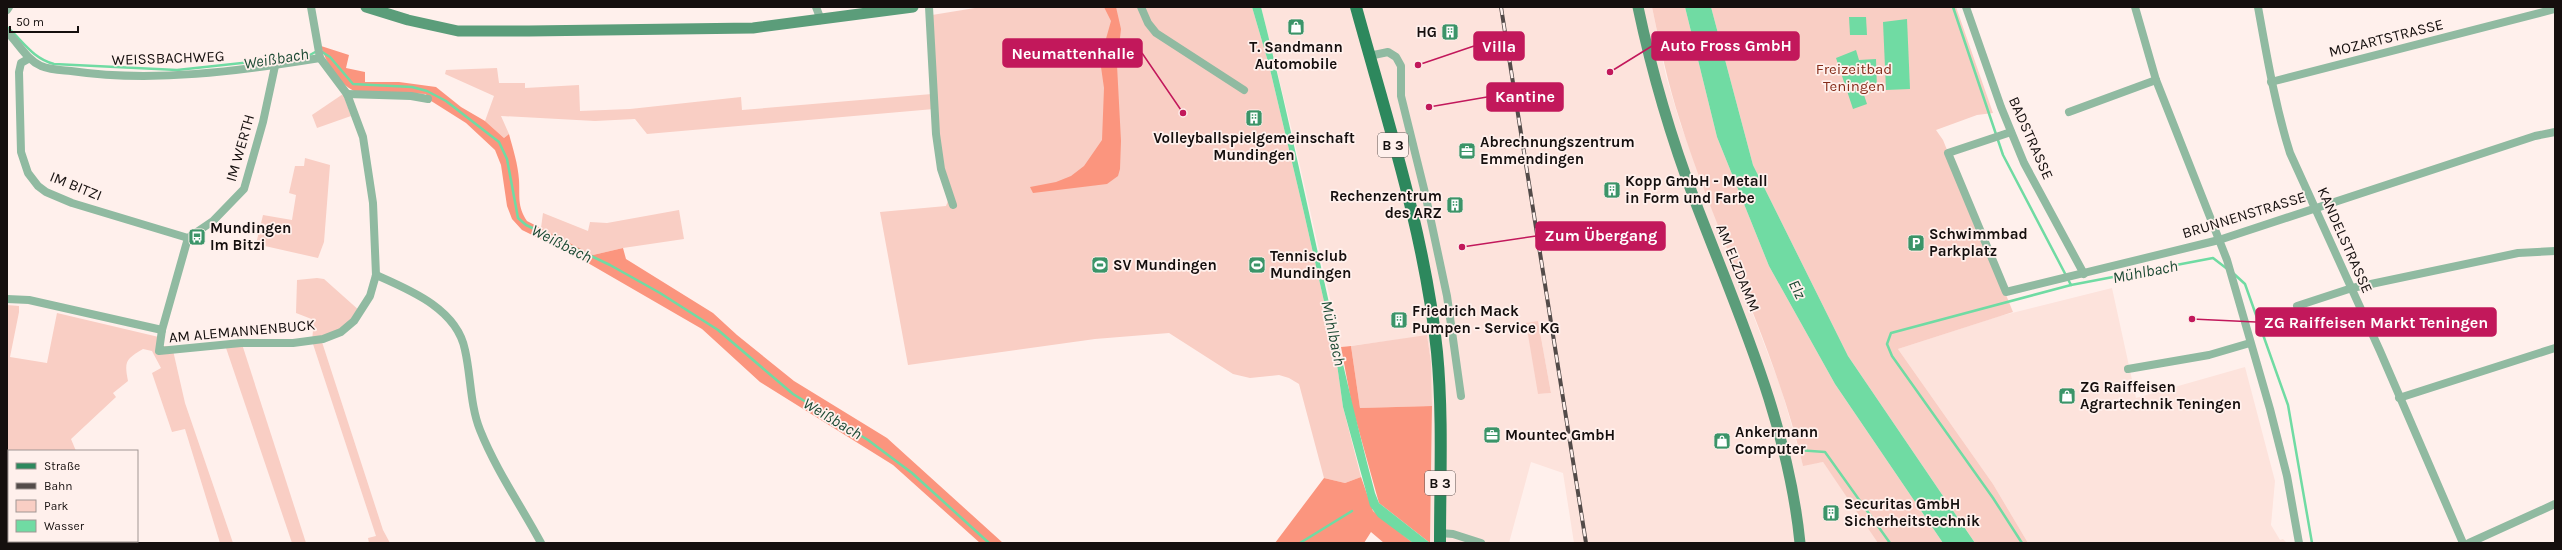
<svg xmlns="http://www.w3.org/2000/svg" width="2562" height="550" viewBox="0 0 2562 550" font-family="Karla,sans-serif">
	<rect width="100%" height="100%" fill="#fff0ec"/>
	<g fill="#fde3dc" fill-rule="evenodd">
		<path d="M1261 7H1652L1666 76 1680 123 1781 388 1803 465 1823 462 1880 543H1574L1563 473 1531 462 1509 543H1430L1432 418 1431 362 1427 336 1341 347 1292 131ZM1538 321 1551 393 1538 394Z"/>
		<polygon points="2112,288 2136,398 2245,367 2275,481 2271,525 2280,540 2283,539 2287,543 2028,543 1993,484 1898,349 2000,316"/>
	</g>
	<g fill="#f9cec4">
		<polygon points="981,7 1252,7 1269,65 1304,213 1335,350 1343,407 1361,477 1345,483 1324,478 1299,384 1289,378 1279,375 1250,378 1233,374 1169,333 1095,339 908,365 880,212 946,206 948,201 934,109 647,134 635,119 595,121 501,116 509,134 504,138 485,121 494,96 445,74 446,70 497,68 499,83 525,83 525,88 579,85 580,111 630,109 741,97 742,110 932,94 932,15"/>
		<path d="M1652 7H1685L1717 137 1769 266 1835 384 1943 543H1878L1823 462 1803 466C1775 346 1717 238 1680 121 1668 84 1660 46 1652 7Z"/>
		<polygon points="1711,7 1956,7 1993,113 1977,115 1936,130 1943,140 2013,312 1898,349 1993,484 2028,543 1975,543 1848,356 1753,165"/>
		<polygon points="343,94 351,116 317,128 312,115"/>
		<polygon points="305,158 330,165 324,242 318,258 256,244 263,215 292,220 296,195 289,193 295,166 304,166"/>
		<polygon points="679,210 684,239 623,248 593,255 541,228 543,213 588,231 590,222 607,223"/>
		<polygon points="317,278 324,279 361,312 354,321 321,339 383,530 390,543 369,543 368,538 376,536 312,341 314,320 296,313 297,280"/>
		<path d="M7 305 19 306V312L10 357 47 363 57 313 163 338V346H172L185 403 233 543H220L185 429 172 432 152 373 161 368 152 351 143 349C126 359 124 361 128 381L113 393 116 397 71 439 76 451H9V482L7 484Z"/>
		<polygon points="1538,321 1551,393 1538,394 1526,323"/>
		<polygon points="1427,335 1431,362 1432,406 1360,408 1351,346"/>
		<polygon points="241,341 306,543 292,543 224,342"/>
	</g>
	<g fill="#fb957e">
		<polygon points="1104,7 1116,7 1121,29 1117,65 1121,141 1120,169 1118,176 1107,184 1033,193 1030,187 1056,182 1071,176 1084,166 1102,140 1104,88 1100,60 1111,21"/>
		<path d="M321 46 349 55 346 68 365 72V82H399L436 87 461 107 485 121 504 138 509 134C513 149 518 164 519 180 520 196 517 206 527 221L593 255 623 248 626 259 713 313 737 335 794 381 887 438 1003 543H980L893 465 760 382 702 329 581 259 522 230 512 219 507 206 501 165 495 150 466 123 428 99 426 94 354 91C338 83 326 63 321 46Z"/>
		<polygon points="1351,346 1360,408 1432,406 1430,543 1379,503 1352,406 1341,347"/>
		<polygon points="1361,477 1373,511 1413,543 1384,543 1371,532 1364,543 1275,543 1324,478 1345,483"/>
	</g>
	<g fill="#70dba3">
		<path d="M1252 7H1261C1302 168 1332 332 1375 493L1379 503 1430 543H1413L1378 517 1370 506 1343 407 1335 350 1304 213 1269 65Z"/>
		<polygon points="1685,7 1711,7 1753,165 1848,356 1975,543 1943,543 1835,384 1769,266 1717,137"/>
		<polygon points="1849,17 1866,17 1867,35 1850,35"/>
		<polygon points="1907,19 1910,89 1886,90 1883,22"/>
		<polygon points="1856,50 1859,60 1876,59 1877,90 1864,95 1867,104 1853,109 1836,58"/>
	</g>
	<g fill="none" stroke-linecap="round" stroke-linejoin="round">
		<g stroke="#70dba3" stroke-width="2.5">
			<polyline points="1953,7 2003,155 2071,285 2213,258 2226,268"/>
			<path d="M7 27C23 41 32 58 54 64L177 70 308 56 319 50 330 57 353 84 412 87 427 91 446 101 499 142 507 159 518 218 526 225 610 265 660 293 718 330 793 394 868 440 912 473 989 543"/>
			<polyline points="2233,273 2245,284 2288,405 2312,543"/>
			<polyline points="1797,450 1825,452 1890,543"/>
			<polyline points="1300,543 1352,511"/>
			<polyline points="2022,543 1993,498 1892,356 1887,344 1891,333 2071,285"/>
		</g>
		<g stroke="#90baa1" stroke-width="8">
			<polyline points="816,7 821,20"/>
			<polyline points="929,7 936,134 941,169 953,205"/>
			<polyline points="1141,7 1148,23 1156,33 1244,90"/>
			<polyline points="1966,7 2001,107 2024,163 2084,274"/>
			<polyline points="2135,7 2156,80 2227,260 2270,409 2287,476 2299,543"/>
			<path d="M2258 7C2267 57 2275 105 2290 153L2380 351 2463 543"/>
			<polyline points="7,10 9,7"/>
			<path d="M7 32C19 44 26 59 41 66 51 70 61 70 71 71 153 83 239 71 320 58"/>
			<polyline points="1369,56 1388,52 1396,57 1401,66 1401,96 1425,193 1447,296 1461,396"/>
			<polyline points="28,59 21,63 19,72 21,152 28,173 38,186 46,192 72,203 188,238"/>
			<polyline points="275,66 263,122 244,189 213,221 188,238 162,330 159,351 241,343 293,343 323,339 341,332 354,321 370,296 376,275 373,203 363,137 347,94 320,58 311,7"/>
			<polyline points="2271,82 2555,9"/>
			<polyline points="347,94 411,96 428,99"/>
			<polyline points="2069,112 2156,80"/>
			<polyline points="2011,132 1948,153 2006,292 2219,240 2535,136 2555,132"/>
			<path d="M376 275C410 290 457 309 465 350 471 376 470 405 480 430 496 470 521 506 541 543"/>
			<polyline points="7,299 29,300 162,330"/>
			<polyline points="2297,306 2352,288 2518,253 2555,251"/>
			<polyline points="2128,369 2209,355 2250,343"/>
			<polyline points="2399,398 2555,348"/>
			<polyline points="1440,533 1453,534 1481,543"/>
			<polyline points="2469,543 2555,504"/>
		</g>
		<g stroke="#5b9d7a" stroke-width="11">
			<polyline points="366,7 408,20 458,31 529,31 753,28 913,7"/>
			<path d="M1638 7C1652 73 1671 138 1695 201 1738 314 1788 422 1800 543"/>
		</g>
		<path stroke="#2d885d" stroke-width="12" d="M1356 7C1387 120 1425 235 1437 352 1443 415 1440 480 1440 543"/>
		<g stroke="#534b49" stroke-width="4">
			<polyline id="rail" points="1501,7 1586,543"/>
		</g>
		<use href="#rail" stroke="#fff0ec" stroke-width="2.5" stroke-dasharray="8" stroke-linecap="butt"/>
	</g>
	<defs>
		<g id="shop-square" transform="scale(0.9)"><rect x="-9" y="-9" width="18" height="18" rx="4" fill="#3b9468" stroke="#fff0ec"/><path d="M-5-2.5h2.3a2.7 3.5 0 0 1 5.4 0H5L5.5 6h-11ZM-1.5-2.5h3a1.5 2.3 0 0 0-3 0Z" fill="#fff"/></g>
		<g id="building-square" transform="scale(0.9)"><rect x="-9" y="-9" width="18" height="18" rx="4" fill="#3b9468" stroke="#fff0ec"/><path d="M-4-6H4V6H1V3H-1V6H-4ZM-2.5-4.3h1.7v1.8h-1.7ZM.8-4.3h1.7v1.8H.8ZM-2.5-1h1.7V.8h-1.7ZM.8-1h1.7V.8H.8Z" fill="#fff"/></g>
		<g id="office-square" transform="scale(0.9)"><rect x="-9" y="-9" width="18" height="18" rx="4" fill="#3b9468" stroke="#fff0ec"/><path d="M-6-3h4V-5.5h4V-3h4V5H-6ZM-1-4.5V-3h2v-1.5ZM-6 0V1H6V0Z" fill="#fff"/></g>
		<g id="bus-square" transform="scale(0.9)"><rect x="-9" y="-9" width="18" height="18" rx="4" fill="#3b9468" stroke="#fff0ec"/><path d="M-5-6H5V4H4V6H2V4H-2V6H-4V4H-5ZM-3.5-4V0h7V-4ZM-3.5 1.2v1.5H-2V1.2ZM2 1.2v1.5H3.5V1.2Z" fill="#fff"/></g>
		<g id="parking-square" transform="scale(0.9)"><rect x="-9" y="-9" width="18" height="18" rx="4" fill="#3b9468" stroke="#fff0ec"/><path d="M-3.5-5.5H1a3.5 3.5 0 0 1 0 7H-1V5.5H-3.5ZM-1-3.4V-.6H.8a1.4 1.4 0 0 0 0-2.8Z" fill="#fff"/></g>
		<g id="stadium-square" transform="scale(0.9)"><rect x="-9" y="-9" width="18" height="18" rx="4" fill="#3b9468" stroke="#fff0ec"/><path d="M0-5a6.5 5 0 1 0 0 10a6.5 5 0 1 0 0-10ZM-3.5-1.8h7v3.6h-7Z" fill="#fff"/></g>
	</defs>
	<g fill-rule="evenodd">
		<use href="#shop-square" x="1296" y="27"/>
		<use href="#building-square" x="1450" y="32"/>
		<use href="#building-square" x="1254" y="118"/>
		<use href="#office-square" x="1467" y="151"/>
		<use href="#building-square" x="1612" y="190"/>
		<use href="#building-square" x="1455" y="205"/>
		<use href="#bus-square" x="197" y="237"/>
		<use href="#parking-square" x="1916" y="243"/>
		<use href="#stadium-square" x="1100" y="265"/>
		<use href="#stadium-square" x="1257" y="265"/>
		<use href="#building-square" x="1399" y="320"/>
		<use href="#shop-square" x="2067" y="396"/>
		<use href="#office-square" x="1492" y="435"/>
		<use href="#shop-square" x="1722" y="441"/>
		<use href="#building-square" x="1831" y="513"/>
	</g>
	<g text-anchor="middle" stroke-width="3.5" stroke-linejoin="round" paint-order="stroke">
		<g fill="#fff0ec" stroke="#5b5251" stroke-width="1">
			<rect x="1378" y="133" width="30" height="24" rx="3"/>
			<rect x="1425" y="471" width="30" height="24" rx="3"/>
		</g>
		<g font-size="14" font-weight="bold" fill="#150f0e">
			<text x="1393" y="150">B 3</text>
			<text x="1440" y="488">B 3</text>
		</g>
		<g font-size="15" font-weight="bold" fill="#150f0e" stroke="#fff0ec" text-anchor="start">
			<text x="1437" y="37" text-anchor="end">HG</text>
			<text x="1296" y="52" text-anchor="middle">T. Sandmann<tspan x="1296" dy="17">Automobile</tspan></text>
			<text x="1254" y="143" text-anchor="middle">Volleyballspielgemeinschaft<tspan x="1254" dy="17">Mundingen</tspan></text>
			<text x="1480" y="147">Abrechnungszentrum<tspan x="1480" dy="17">Emmendingen</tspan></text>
			<text x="1625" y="186">Kopp GmbH - Metall<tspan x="1625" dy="17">in Form und Farbe</tspan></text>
			<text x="1442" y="201" text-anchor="end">Rechenzentrum<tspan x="1442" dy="17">des ARZ</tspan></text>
			<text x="210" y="233">Mundingen<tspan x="210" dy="17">Im Bitzi</tspan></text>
			<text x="1929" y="239">Schwimmbad<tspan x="1929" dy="17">Parkplatz</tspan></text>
			<text x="1270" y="261">Tennisclub<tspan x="1270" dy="17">Mundingen</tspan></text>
			<text x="1113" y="270">SV Mundingen</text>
			<text x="1412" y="316">Friedrich Mack<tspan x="1412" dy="17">Pumpen - Service KG</tspan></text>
			<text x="2080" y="392">ZG Raiffeisen<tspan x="2080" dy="17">Agrartechnik Teningen</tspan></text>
			<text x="1735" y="437">Ankermann<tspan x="1735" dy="17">Computer</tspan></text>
			<text x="1505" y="440">Mountec GmbH</text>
			<text x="1844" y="509">Securitas GmbH<tspan x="1844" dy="17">Sicherheitstechnik</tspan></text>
		</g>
		<g font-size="15" fill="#150f0e" stroke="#fff0ec">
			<text transform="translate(2386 38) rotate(-14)" y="5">MOZARTSTRASSE</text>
			<text transform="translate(168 58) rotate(-2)" y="5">WEISSBACHWEG</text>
			<text transform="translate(2031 138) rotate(66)" y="5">BADSTRASSE</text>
			<text transform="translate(240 148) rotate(-74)" y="5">IM WERTH</text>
			<text transform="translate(76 186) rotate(22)" y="5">IM BITZI</text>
			<text transform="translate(2244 215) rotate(-17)" y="5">BRUNNENSTRASSE</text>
			<text transform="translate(2345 240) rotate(66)" y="5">KANDELSTRASSE</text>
			<text transform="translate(1738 268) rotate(68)" y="5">AM ELZDAMM</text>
			<text transform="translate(242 331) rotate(-5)" y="5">AM ALEMANNENBUCK</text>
		</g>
		<g font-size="15" fill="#852c19" stroke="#fff0ec">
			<text x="1854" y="74">Freizeitbad<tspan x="1854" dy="17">Teningen</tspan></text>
		</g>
		<g font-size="16" font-style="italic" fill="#1d4a34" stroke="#fff0ec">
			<text transform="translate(276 58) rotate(-9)" y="6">Weißbach</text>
			<text transform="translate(562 243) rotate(27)" y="6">Weißbach</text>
			<text transform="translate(2145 271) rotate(-11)" y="6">Mühlbach</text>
			<text transform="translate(1798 289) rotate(63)" y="6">Elz</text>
			<text transform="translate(1334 333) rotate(78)" y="6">Mühlbach</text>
			<text transform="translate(833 418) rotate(31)" y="6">Weißbach</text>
		</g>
	</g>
	<path fill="none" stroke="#c2185b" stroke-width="1.5" d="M1610 72L1652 46M1418 65L1474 46M1183 113L1142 53M1429 107L1487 97M1462 247L1536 236M2192 319L2256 322"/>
	<g fill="#c2185b" stroke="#fff0ec" stroke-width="1.5">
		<circle cx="1610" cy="72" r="4"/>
		<circle cx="1418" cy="65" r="4"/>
		<circle cx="1183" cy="113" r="4"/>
		<circle cx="1429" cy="107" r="4"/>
		<circle cx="1462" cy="247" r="4"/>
		<circle cx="2192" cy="319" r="4"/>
	</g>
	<g fill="#c2185b" stroke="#c2185b" stroke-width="1.5">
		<rect x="1652" y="32" width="147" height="28" rx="4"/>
		<rect x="1474" y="32" width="50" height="28" rx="4"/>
		<rect x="1003" y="39" width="139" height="28" rx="4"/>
		<rect x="1487" y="83" width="76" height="28" rx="4"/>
		<rect x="1536" y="222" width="129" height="28" rx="4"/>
		<rect x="2256" y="308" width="240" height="28" rx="4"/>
	</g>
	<g font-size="16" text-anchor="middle" font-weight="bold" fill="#fff">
		<text x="1726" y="51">Auto Fross GmbH</text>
		<text x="1499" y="52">Villa</text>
		<text x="1073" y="59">Neumattenhalle</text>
		<text x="1525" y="102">Kantine</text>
		<text x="1601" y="241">Zum Übergang</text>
		<text x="2376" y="328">ZG Raiffeisen Markt Teningen</text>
	</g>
	<rect width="2562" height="550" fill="none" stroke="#150f0e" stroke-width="16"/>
	<rect x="8" y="450" width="130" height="92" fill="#fff0ec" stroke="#a19693"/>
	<rect x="16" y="463" width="20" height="6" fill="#2d885d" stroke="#a19693"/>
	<text x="44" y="470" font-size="12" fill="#150f0e">Straße</text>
	<rect x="16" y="483" width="20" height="6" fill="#534b49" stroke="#a19693"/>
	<text x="44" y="490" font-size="12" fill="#150f0e">Bahn</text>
	<rect x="16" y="500" width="20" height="12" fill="#f9cec4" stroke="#a19693"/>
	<text x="44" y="510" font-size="12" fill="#150f0e">Park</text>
	<rect x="16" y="520" width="20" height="12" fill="#70dba3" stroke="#a19693"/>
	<text x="44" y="530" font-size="12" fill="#150f0e">Wasser</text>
	<path d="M10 26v6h68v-6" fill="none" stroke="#150f0e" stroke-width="2"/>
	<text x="16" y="26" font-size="12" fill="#150f0e" stroke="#fff0ec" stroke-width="3" paint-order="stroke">50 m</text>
</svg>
